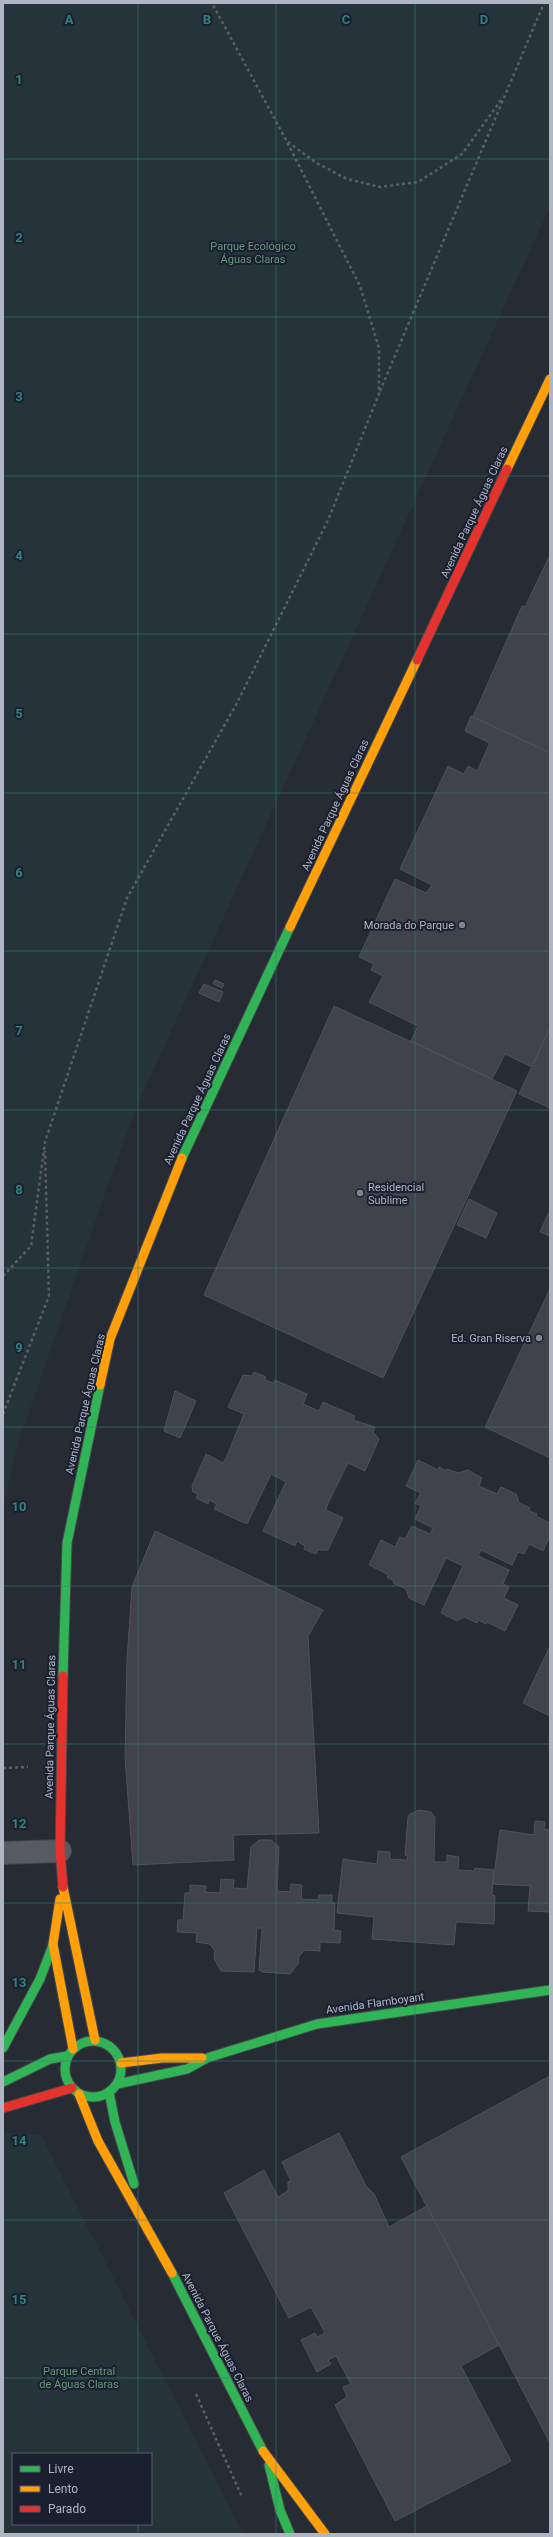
<svg xmlns="http://www.w3.org/2000/svg" width="553" height="2537" viewBox="0 0 553 2537" font-family="Roboto,sans-serif">
	<rect width="100%" height="100%" fill="#272b34"/>
	<g fill="#24343a" fill-rule="evenodd">
		<polygon points="3,3 550,3 550,207 140,1099 104,1196 16,1450 3,1510"/>
		<path d="M3 2133 41 2135 243 2534H3ZM13 2454H151V2524H13Z"/>
	</g>
	<g fill="#40434b" stroke="#4f525c">
		<polygon points="550,555 550,753 473,717 522,606 525,607"/>
		<polygon points="471,716 550,753 550,1028 532,1067 505,1054 492,1079 411,1041 418,1026 369,1002 383,976 371,970 374,964 359,957 395,879 426,893 432,885 400,869 448,766 464,774 468,766 477,771 490,743 465,731"/>
		<polygon points="215,980 224,984 222,988 213,984"/>
		<polygon points="204,984 223,992 219,1002 199,993"/>
		<polygon points="334,1006 517,1091 383,1378 204,1295"/>
		<polygon points="550,1028 550,1108 519,1094"/>
		<polygon points="469,1199 497,1213 486,1238 457,1225"/>
		<polygon points="550,1210 550,1236 540,1232"/>
		<polygon points="550,1289 550,1458 485,1427"/>
		<polygon points="254,1372 266,1377 265,1380 273,1383 275,1380 307,1394 303,1404 319,1411 323,1402 355,1416 353,1420 375,1427 373,1432 379,1439 365,1471 348,1463 328,1503 326,1510 343,1518 328,1550 318,1550 316,1554 304,1549 305,1546 297,1541 295,1546 263,1531 286,1482 271,1474 247,1524 214,1509 217,1504 209,1500 208,1504 196,1498 198,1494 193,1492 192,1486 206,1454 223,1463 227,1456 244,1414 228,1407 243,1375 252,1376"/>
		<polygon points="175,1391 196,1401 180,1438 164,1431"/>
		<polygon points="418,1460 438,1470 439,1467 446,1471 447,1469 458,1473 468,1470 482,1478 479,1486 497,1494 501,1487 516,1494 519,1503 530,1508 529,1511 537,1514 536,1516 550,1523 550,1536 543,1551 529,1544 524,1554 518,1552 512,1565 481,1550 478,1556 509,1570 503,1584 509,1587 504,1598 518,1605 505,1631 487,1622 486,1624 478,1620 477,1623 464,1617 457,1621 441,1613 463,1566 446,1558 424,1605 409,1598 406,1589 393,1583 394,1581 387,1577 389,1575 369,1565 381,1540 395,1547 400,1537 405,1539 412,1526 430,1534 433,1528 415,1519 421,1506 415,1503 421,1493 406,1486"/>
		<polygon points="155,1531 323,1610 308,1636 319,1833 233,1835 234,1860 133,1865 125,1757 127,1660 132,1587"/>
		<polygon points="550,1646 550,1716 523,1703"/>
		<polygon points="419,1810 431,1812 435,1817 434,1862 447,1862 447,1855 459,1857 458,1870 474,1871 475,1868 494,1870 492,1895 495,1896 494,1924 456,1922 454,1945 372,1939 374,1917 337,1913 343,1859 377,1864 378,1851 390,1852 390,1859 407,1860 408,1856 405,1855 408,1817 410,1814"/>
		<polygon points="535,1821 545,1822 544,1829 550,1830 550,1912 528,1911 530,1886 493,1884 500,1830 534,1835"/>
		<polygon points="259,1840 271,1840 279,1847 277,1891 290,1892 291,1884 302,1885 301,1899 318,1900 319,1895 332,1895 332,1903 335,1903 334,1930 341,1931 340,1943 320,1942 320,1951 305,1950 299,1956 298,1964 290,1974 263,1972 259,1970 262,1928 257,1928 254,1972 221,1971 214,1958 215,1951 210,1944 196,1942 197,1933 177,1932 178,1920 183,1920 185,1893 190,1893 190,1885 206,1886 205,1892 220,1893 221,1879 234,1880 233,1888 247,1889 251,1847"/>
		<polygon points="550,2076 550,2443 401,2157"/>
		<polygon points="339,2133 366,2186 374,2194 389,2227 427,2206 499,2345 461,2366 511,2461 395,2521 335,2405 347,2397 343,2387 351,2384 336,2356 328,2360 331,2364 317,2372 301,2340 315,2333 317,2337 325,2333 311,2307 289,2318 224,2193 264,2170 278,2197 288,2191 288,2182 291,2181 282,2162"/>
	</g>
	<g fill="none" stroke-linecap="round" stroke-linejoin="round">
		<g stroke="#43464d" stroke-width="24">
			<polyline id="street" points="3,1853 60,1851"/>
		</g>
		<g stroke="#43464d" stroke-width="11">
			<g id="fast">
				<polyline points="182,1158 290,927"/>
				<polyline points="63,1676 67,1543 100,1385"/>
				<circle cx="93" cy="2069" r="28"/>
				<polyline points="3,2048 40,1979 53,1945"/>
				<polyline points="3,2082 50,2059 67,2056"/>
				<polyline points="117,2084 187,2069 207,2058 317,2024 550,1990"/>
				<polyline points="109,2092 115,2122 134,2184"/>
				<polyline points="172,2273 263,2451"/>
				<polyline points="269,2465 280,2510 290,2534"/>
			</g>
		</g>
		<g stroke="#43464d" stroke-width="11">
			<g id="slow">
				<polyline points="507,469 550,379"/>
				<polyline points="290,927 417,660"/>
				<polyline points="100,1385 110,1339 182,1158"/>
				<polyline points="63,1887 95,2040"/>
				<polyline points="60,1899 53,1944 73,2049"/>
				<polyline points="121,2063 162,2058 202,2058"/>
				<polyline points="79,2094 98,2141 172,2273"/>
				<polyline points="263,2451 325,2534"/>
			</g>
		</g>
		<g stroke="#43464d" stroke-width="11">
			<g id="jam">
				<polyline points="417,660 507,469"/>
				<polyline points="63,1676 60,1851 63,1887"/>
				<polyline points="3,2108 72,2088"/>
			</g>
		</g>
		<g stroke="#5a5e66" stroke-width="2.5" stroke-dasharray="3 3" stroke-linecap="butt">
			<polyline points="288,142 315,162 347,179 380,187 418,182 462,154 501,100"/>
			<polyline points="380,391 544,3"/>
			<polyline points="3,1276 31,1246 45,1142 127,898 237,703 328,520 379,394 379,348 360,286 286,140 212,3"/>
			<polyline points="3,1414 49,1296 45,1151"/>
			<polyline points="3,1768 28,1767"/>
			<polyline points="196,2394 242,2497"/>
		</g>
		<use href="#street" stroke="#575a62" stroke-width="22"/>
		<use href="#fast" stroke="#30b455" stroke-width="9"/>
		<use href="#slow" stroke="#ff9f0a" stroke-width="9"/>
		<use href="#jam" stroke="#e5322d" stroke-width="9"/>
	</g>
	<path fill="none" stroke="#2f8380" stroke-width="1" stroke-opacity="0.55" d="M138 3V2454M276 3V2534M415 3V2534M3 159H550M3 317H550M3 476H550M3 634H550M3 793H550M3 951H550M3 1110H550M3 1268H550M3 1427H550M3 1586H550M3 1744H550M3 1903H550M3 2061H550M3 2220H550M3 2378H550M138 2524V2534"/>
	<g fill="#808593" stroke="#1a202f" stroke-width="1.5">
		<circle cx="462" cy="925" r="4"/>
		<circle cx="360" cy="1193" r="4"/>
		<circle cx="539" cy="1338" r="4"/>
	</g>
	<g text-anchor="middle" stroke-width="4" stroke-linejoin="round" paint-order="stroke">
		<g font-size="11" fill="#679879" stroke="#1a202f">
			<text x="253" y="250">Parque Ecológico<tspan x="253" dy="13">Águas Claras</tspan></text>
			<text x="79" y="2375">Parque Central<tspan x="79" dy="13">de Águas Claras</tspan></text>
		</g>
		<g font-size="11" fill="#b0b5c6" stroke="#1a202f">
			<text transform="translate(474 512) rotate(-65)" y="4">Avenida Parque Águas Claras</text>
			<text transform="translate(335 805) rotate(-65)" y="4">Avenida Parque Águas Claras</text>
			<text transform="translate(197 1099) rotate(-65)" y="4">Avenida Parque Águas Claras</text>
			<text transform="translate(85 1404) rotate(-77)" y="4">Avenida Parque Águas Claras</text>
			<text transform="translate(50 1727) rotate(-89)" y="4">Avenida Parque Águas Claras</text>
			<text transform="translate(375 2003) rotate(-8)" y="4">Avenida Flamboyant</text>
			<text transform="translate(218 2337) rotate(63)" y="4">Avenida Parque Águas Claras</text>
		</g>
		<g font-size="11" fill="#b0b5c6" stroke="#1a202f" text-anchor="end">
			<text x="454" y="929">Morada do Parque</text>
			<text x="368" y="1191" text-anchor="start">Residencial<tspan x="368" dy="13">Sublime</tspan></text>
			<text x="531" y="1342">Ed. Gran Riserva</text>
		</g>
	</g>
	<g font-size="13" text-anchor="middle" font-weight="bold" fill="#2f8380" stroke="#1a202f" stroke-width="4" stroke-linejoin="round" paint-order="stroke">
		<text x="69" y="24">A</text>
		<text x="207" y="24">B</text>
		<text x="346" y="24">C</text>
		<text x="484" y="24">D</text>
		<text x="19" y="84">1</text>
		<text x="19" y="242">2</text>
		<text x="19" y="401">3</text>
		<text x="19" y="560">4</text>
		<text x="19" y="718">5</text>
		<text x="19" y="877">6</text>
		<text x="19" y="1035">7</text>
		<text x="19" y="1194">8</text>
		<text x="19" y="1352">9</text>
		<text x="19" y="1511">10</text>
		<text x="19" y="1669">11</text>
		<text x="19" y="1828">12</text>
		<text x="19" y="1987">13</text>
		<text x="19" y="2145">14</text>
		<text x="19" y="2304">15</text>
	</g>
	<rect width="553" height="2537" fill="none" stroke="#b0b5c6" stroke-width="8"/>
	<rect x="12" y="2453" width="140" height="72" fill="#1a202f" stroke="#565c6b"/>
	<rect x="20" y="2466" width="20" height="6" fill="#30b455" stroke="#565c6b"/>
	<text x="48" y="2473" font-size="12" fill="#b0b5c6">Livre</text>
	<rect x="20" y="2486" width="20" height="6" fill="#ff9f0a" stroke="#565c6b"/>
	<text x="48" y="2493" font-size="12" fill="#b0b5c6">Lento</text>
	<rect x="20" y="2506" width="20" height="6" fill="#e5322d" stroke="#565c6b"/>
	<text x="48" y="2513" font-size="12" fill="#b0b5c6">Parado</text>
</svg>
